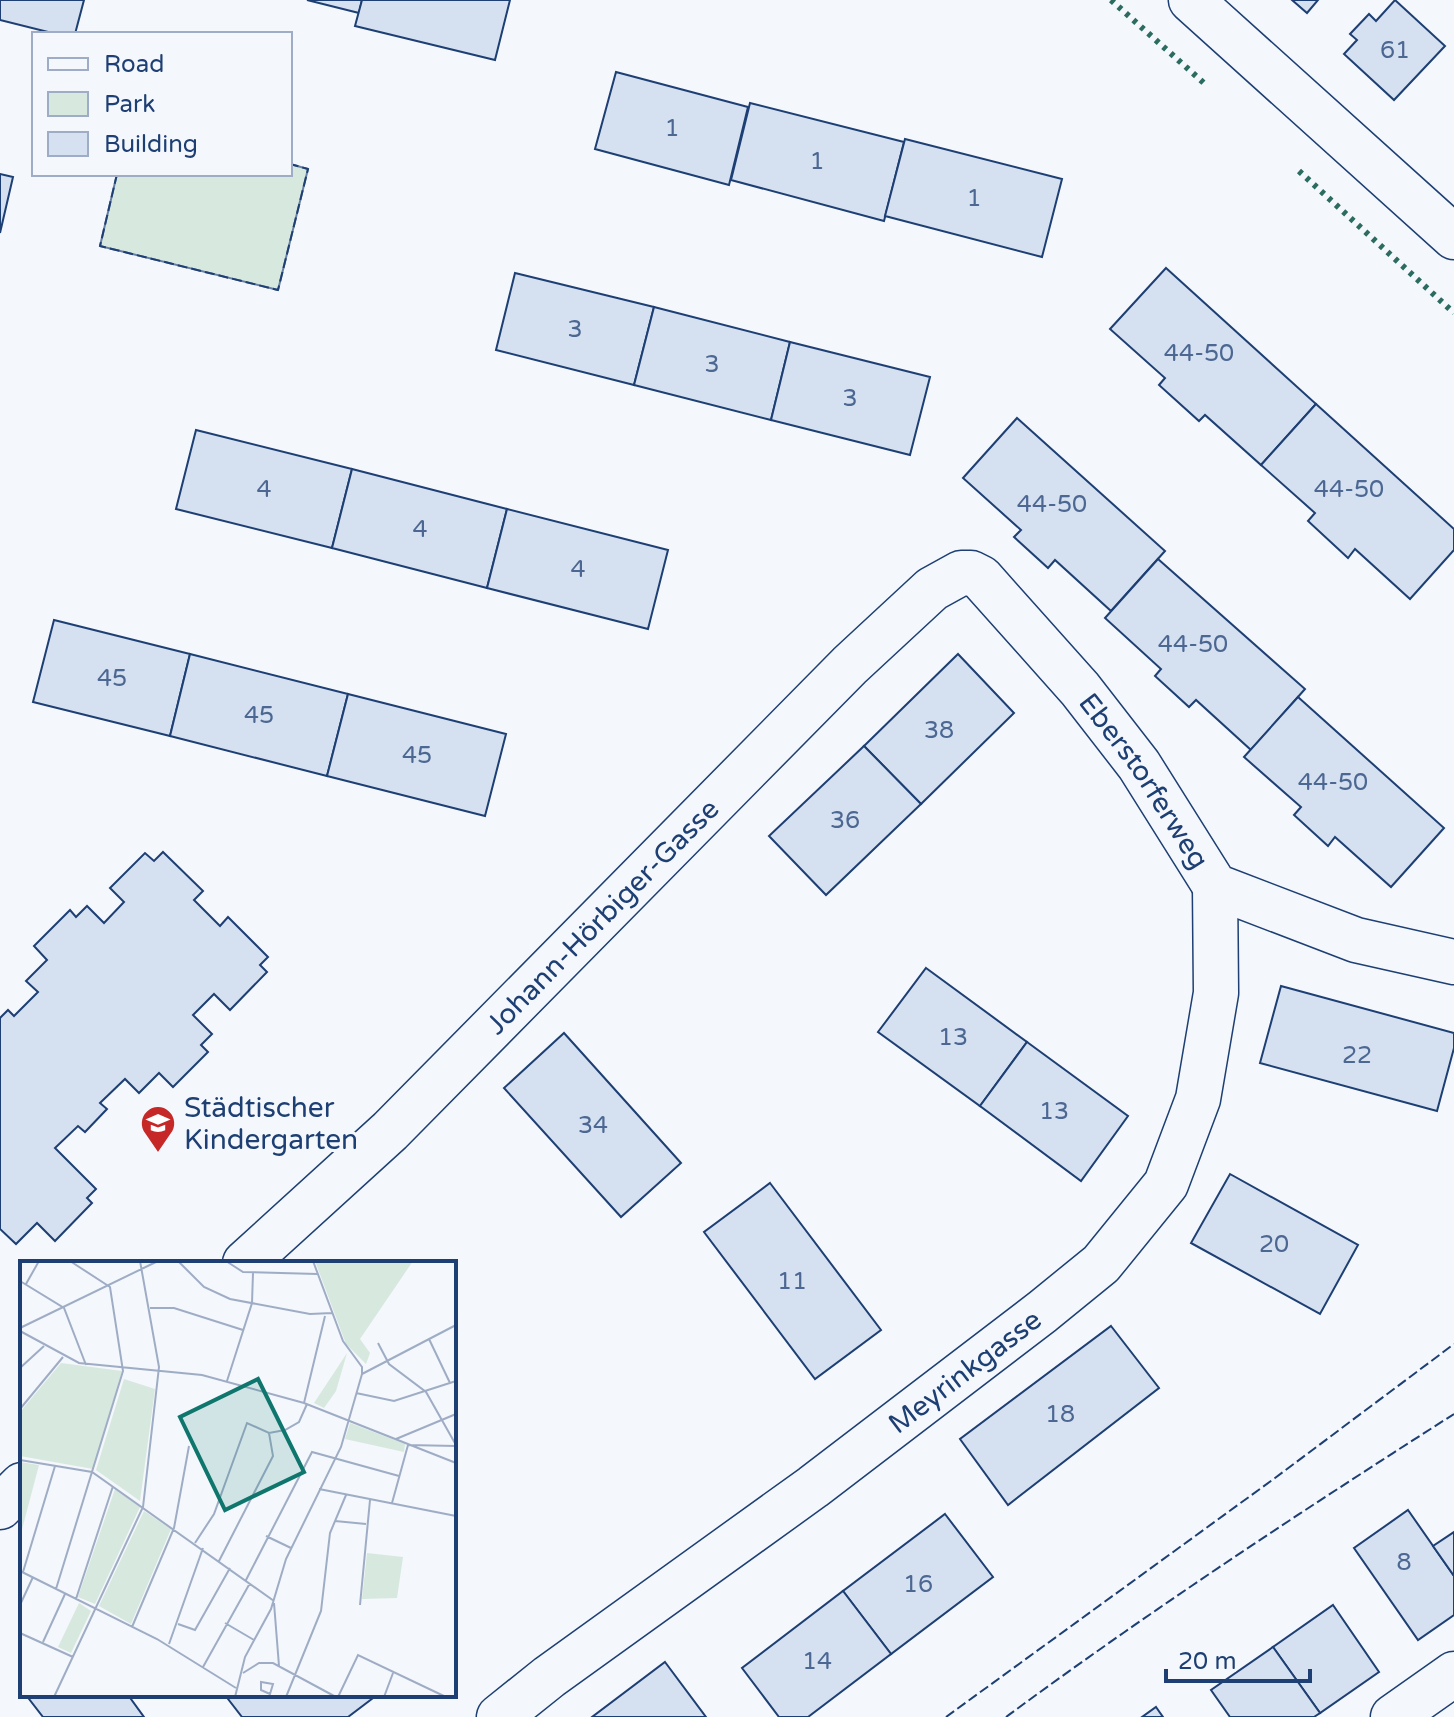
<svg xmlns="http://www.w3.org/2000/svg" width="1454" height="1717" viewBox="0 0 1454 1717" font-family="'Varela Round',sans-serif">
	<rect width="100%" height="100%" fill="#f4f7fb"/>
	<polygon fill="#d7e8df" stroke="#687fa3" stroke-width="2" points="290,164 308,169 278,290 100,246 117,174 290,174"/>
	<g fill="#d5e0f0" stroke="#1d3f73" stroke-width="2">
		<polygon points="0,0 84,0 75,34 56,34 0,20"/>
		<polygon points="307,0 362,0 359,13"/>
		<polygon points="362,0 510,0 495,60 355,26"/>
		<polygon points="1292,0 1318,0 1307,13"/>
		<polygon points="1395,0 1445,46 1394,100 1344,54 1357,40 1350,34 1369,14 1376,21"/>
		<polygon points="616,72 748,107 729,185 595,149"/>
		<polygon points="750,103 904,142 884,221 731,180"/>
		<polygon points="905,139 1062,179 1042,257 885,216"/>
		<polygon points="0,174 13,177 0,233"/>
		<polygon points="1166,268 1316,404 1261,465 1205,415 1199,421 1159,385 1165,378 1110,329"/>
		<polygon points="515,273 654,307 634,385 496,350"/>
		<polygon points="654,307 790,342 771,420 634,385"/>
		<polygon points="790,342 930,377 910,455 771,420"/>
		<polygon points="1316,404 1454,529 1454,550 1410,599 1355,549 1348,558 1308,521 1315,513 1261,465"/>
		<polygon points="1017,418 1165,551 1111,611 1055,560 1048,568 1014,537 1021,530 963,478"/>
		<polygon points="196,430 352,469 332,548 176,509"/>
		<polygon points="352,469 507,509 487,588 332,548"/>
		<polygon points="507,509 668,550 648,629 487,588"/>
		<polygon points="1158,559 1305,689 1251,750 1196,700 1189,707 1155,676 1161,669 1105,618"/>
		<polygon points="54,620 190,654 170,736 33,702"/>
		<polygon points="190,654 348,694 327,776 170,736"/>
		<polygon points="958,654 1014,713 921,804 864,746"/>
		<polygon points="348,694 506,734 485,816 327,776"/>
		<polygon points="1298,697 1444,828 1391,887 1335,837 1328,846 1294,815 1301,807 1244,757"/>
		<polygon points="864,746 921,804 826,895 769,836"/>
		<polygon points="163,852 203,891 194,900 220,926 228,917 268,957 260,965 267,972 230,1010 214,994 193,1015 212,1034 201,1045 208,1052 173,1087 159,1073 139,1093 125,1079 100,1103 107,1109 85,1132 78,1126 55,1148 96,1189 87,1198 92,1203 55,1241 37,1223 16,1244 0,1229 0,1018 8,1010 14,1016 38,992 26,981 47,960 34,946 70,910 76,917 87,906 104,923 124,902 110,888 145,853 154,861"/>
		<polygon points="926,968 1027,1042 980,1106 878,1032"/>
		<polygon points="1281,986 1454,1033 1454,1048 1437,1111 1260,1063"/>
		<polygon points="564,1033 681,1163 621,1217 504,1088"/>
		<polygon points="1027,1042 1128,1116 1081,1181 980,1106"/>
		<polygon points="1230,1174 1358,1245 1320,1314 1191,1243"/>
		<polygon points="770,1183 881,1330 815,1379 704,1232"/>
		<polygon points="1111,1326 1159,1388 1008,1505 960,1439"/>
		<polygon points="1408,1510 1454,1576 1454,1615 1418,1640 1354,1548"/>
		<polygon points="945,1514 993,1577 891,1654 843,1591"/>
		<polygon points="1454,1532 1454,1576 1433,1546"/>
		<polygon points="843,1591 891,1654 808,1717 779,1717 742,1668"/>
		<polygon points="1333,1605 1379,1672 1320,1713 1273,1647"/>
		<polygon points="1273,1647 1320,1713 1314,1717 1230,1717 1211,1690"/>
		<polygon points="665,1662 706,1717 592,1717"/>
		<polygon points="26,1695 128,1695 144,1717 43,1717"/>
		<polygon points="225,1695 377,1695 348,1717 242,1717"/>
		<polygon points="1156,1707 1163,1717 1142,1717"/>
	</g>
	<g fill="none" stroke-linecap="round" stroke-linejoin="round">
		<g stroke="#1d3f73" stroke-width="47">
			<g id="minor">
				<polyline points="1191,0 1454,237"/>
				<path id="s1" d="M245 1263 390 1131 850 665 932 589 961 573H971L981 578 1080 689 1139 765 1215 886 1356 940 1454 962"/>
				<polyline points="0,1507 22,1485"/>
				<path id="s2" d="M499 1717 549 1677 813 1487 1042 1312 1101 1264 1166 1184 1198 1099 1216 993 1215 886"/>
				<polyline points="1393,1717 1454,1674"/>
			</g>
		</g>
		<use href="#minor" stroke="#f4f7fb" stroke-width="44"/>
		<g stroke="#2c6c60" stroke-width="6" stroke-dasharray="4 6" stroke-linecap="butt">
			<polyline points="1111,0 1205,84"/>
			<polyline points="1299,171 1454,313"/>
		</g>
		<g stroke="#1d3f73" stroke-width="2" stroke-dasharray="10 4" stroke-linecap="butt">
			<polyline points="117,174 100,246 278,290 308,169 290,164"/>
			<polyline points="946,1717 1275,1478 1454,1344"/>
			<path d="M1006 1717C1151 1610 1302 1511 1454 1414"/>
		</g>
	</g>
	<defs>
		<g id="school-pin" transform="scale(1.8)"><path d="M0 17L-7.5 6A9.5 9.5 0 1 1 7.5 6Z" fill="#c62828" stroke="#f4f7fb"/><path d="M0-5L7-2L0 1L-7-2ZM-4 1L0 2.5L4 1V4Q0 6-4 4Z" fill="#fff"/></g>
	</defs>
	<g fill-rule="evenodd">
		<use href="#school-pin" x="158" y="1123"/>
	</g>
	<g text-anchor="middle" stroke-width="6" stroke-linejoin="round" paint-order="stroke">
		<g font-size="24" fill="#4b6792">
			<text x="1395" y="58">61</text>
			<text x="672" y="136">1</text>
			<text x="817" y="169">1</text>
			<text x="974" y="206">1</text>
			<text x="575" y="337">3</text>
			<text x="1199" y="361">44-50</text>
			<text x="712" y="372">3</text>
			<text x="850" y="406">3</text>
			<text x="264" y="497">4</text>
			<text x="1349" y="497">44-50</text>
			<text x="1052" y="512">44-50</text>
			<text x="420" y="537">4</text>
			<text x="578" y="577">4</text>
			<text x="1193" y="652">44-50</text>
			<text x="112" y="686">45</text>
			<text x="259" y="723">45</text>
			<text x="939" y="738">38</text>
			<text x="417" y="763">45</text>
			<text x="1333" y="790">44-50</text>
			<text x="845" y="828">36</text>
			<text x="953" y="1045">13</text>
			<text x="1357" y="1063">22</text>
			<text x="1054" y="1119">13</text>
			<text x="593" y="1133">34</text>
			<text x="1274" y="1252">20</text>
			<text x="792" y="1289">11</text>
			<text x="1060" y="1422">18</text>
			<text x="1404" y="1570">8</text>
			<text x="918" y="1592">16</text>
			<text x="817" y="1669">14</text>
		</g>
		<g font-size="28" fill="#1d3f73" stroke="#f4f7fb">
			<text dy="10" stroke="none"><textPath href="#s1" startOffset="1278">Eberstorferweg</textPath></text>
			<text dy="10" stroke="none"><textPath href="#s1" startOffset="498">Johann-Hörbiger-Gasse</textPath></text>
			<text dy="10" stroke="none"><textPath href="#s2" startOffset="580">Meyrinkgasse</textPath></text>
		</g>
		<g font-size="28" fill="#1d3f73" stroke="#f4f7fb" text-anchor="start">
			<text x="184" y="1117">Städtischer<tspan x="184" dy="32">Kindergarten</tspan></text>
		</g>
	</g>
	<g transform="translate(20 1261)">
		<rect width="436" height="436" fill="#f4f7fb"/>
		<path d="M295 0H393L340 78 350 92 346 103 326 83ZM327 92 316 130 304 147 294 142ZM41 102 102 110 73 208 0 195V151ZM104 118 135 128 120 240 76 209ZM330 162 385 183 384 191 325 178ZM0 201 19 204 0 276ZM95 228 120 246 75 343 58 336ZM124 250 151 268 111 363 79 345ZM347 292 383 296 377 337 342 338ZM59 342 71 350 51 392 38 386Z" fill="#d7e8df"/>
		<path fill="none" stroke="#9eadc5" stroke-width="2" d="M158 0 184 26 210 38 290 53 312 52M206 0 223 11 297 13M293 0 323 80 342 106V113M0 20 44 47 66 104M6 23 19 0M130 47H154L223 69M0 67 138 0M0 70 59 102 182 114 284 142 436 202M409 78 430 122M358 82 369 103 406 131 436 184M0 107 24 85M342 113 436 64M207 120 232 42 233 12M336 132 374 140 436 120M284 142 305 55M0 148 43 96M376 178 436 153M0 199 72 211 254 340M299 228 436 255M372 242 388 184 436 185M315 260 346 263M246 275 271 287M175 282 194 253 227 162 249 172 265 169 279 161 287 143M199 300 253 195 249 172M0 310 137 378 216 427M3 311 35 205M226 319 292 191 379 215M36 328 103 110 90 26 50 0M56 338 93 225M254 342 259 405M0 344 13 316M340 344 350 239M205 362 234 379M158 363 175 369 210 307M112 366 154 267 169 185M0 372 53 396M23 381 45 333M149 383 183 287M183 406 230 322M223 412 239 402H253L316 436M34 436 123 246 139 106 120 0M215 436 225 396 251 348 266 298 321 186 342 113M249 436 250 433 253 423 241 421V429L250 433M266 436 301 350 310 272 326 234M318 436 338 394 426 436M364 436 373 412"/>
		<path fill="#0f766e" fill-opacity="0.15" stroke="#0f766e" stroke-width="4" d="M238 118 284 211 205 249 160 156Z"/>
		<rect width="436" height="436" fill="none" stroke="#1d3f73" stroke-width="4"/>
	</g>
	<rect x="32" y="32" width="260" height="144" fill="#f4f7fb" stroke="#9eadc5" stroke-width="2"/>
	<rect x="48" y="58" width="40" height="12" fill="#f4f7fb" stroke="#9eadc5" stroke-width="2"/>
	<text x="104" y="72" font-size="24" fill="#1d3f73">Road</text>
	<rect x="48" y="92" width="40" height="24" fill="#d7e8df" stroke="#9eadc5" stroke-width="2"/>
	<text x="104" y="112" font-size="24" fill="#1d3f73">Park</text>
	<rect x="48" y="132" width="40" height="24" fill="#d5e0f0" stroke="#9eadc5" stroke-width="2"/>
	<text x="104" y="152" font-size="24" fill="#1d3f73">Building</text>
	<path d="M1166 1669v12h144v-12" fill="none" stroke="#1d3f73" stroke-width="4"/>
	<text x="1178" y="1669" font-size="24" fill="#1d3f73" stroke="#f4f7fb" stroke-width="6" paint-order="stroke">20 m</text>
</svg>
